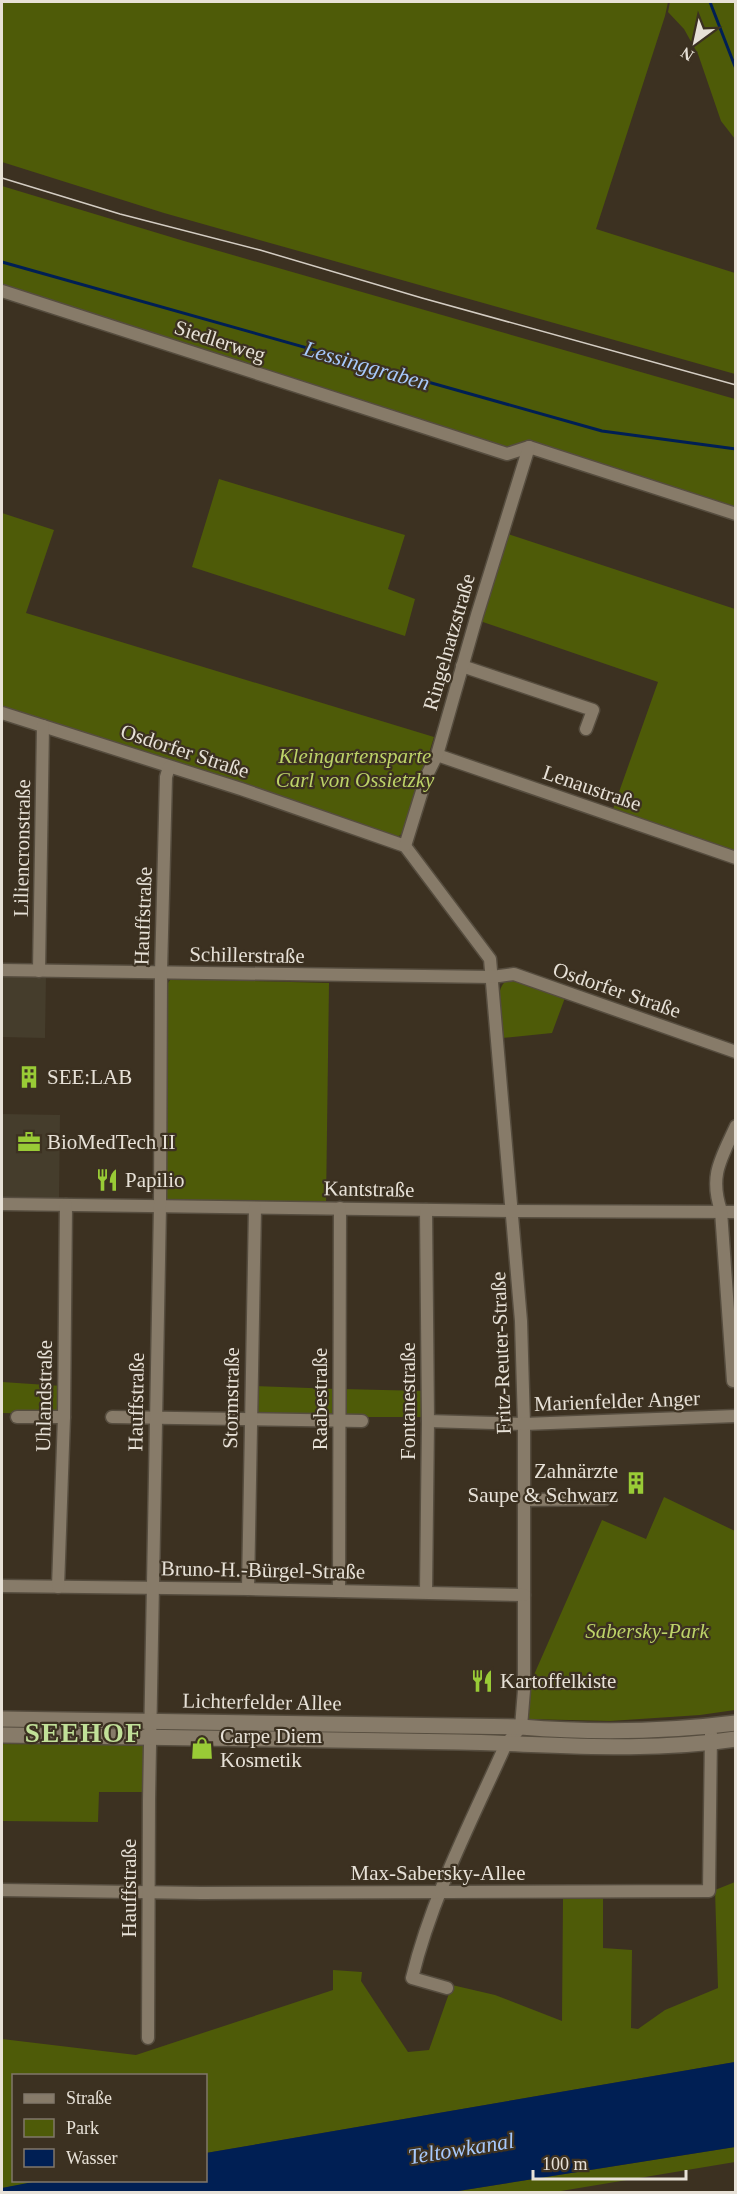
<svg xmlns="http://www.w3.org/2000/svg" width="737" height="2194" viewBox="0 0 737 2194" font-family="Georgia,serif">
	<rect width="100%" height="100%" fill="#3c3121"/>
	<g fill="#453d2c">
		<polygon points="2,975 46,975 45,1038 2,1037"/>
		<polygon points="2,1114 60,1115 59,1200 2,1199"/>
	</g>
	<g fill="#4e5b08">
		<polygon points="2,2 668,2 665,16 596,229 735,273 735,374 164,213 2,162"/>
		<polygon points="670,2 735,2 735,139 721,121 698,54 684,29 668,12"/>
		<polygon points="2,186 184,241 735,399 735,509 533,444 506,449 2,287"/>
		<polygon points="219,479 405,535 388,589 415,599 405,636 192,567"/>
		<polygon points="2,513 54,530 26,613 434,737 405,831 399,836 392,836 2,709"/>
		<polygon points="508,534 735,609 735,852 613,809 658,682 480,621"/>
		<path d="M510 978 566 995 552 1033 502 1038C501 1020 491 987 510 978Z"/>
		<polygon points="175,979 329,983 326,1203 167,1201 164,1199 166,986 170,980"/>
		<polygon points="2,1382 62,1386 60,1410 55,1414 2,1413"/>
		<polygon points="254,1386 337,1389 335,1417 257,1417"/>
		<polygon points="342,1389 425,1391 424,1417 345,1417"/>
		<polygon points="664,1497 735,1531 735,1710 700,1715 610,1721 526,1719 526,1693 602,1520 646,1539"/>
		<polygon points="2,1744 155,1745 154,1792 99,1792 98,1822 2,1821"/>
		<polygon points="735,1882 735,2062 206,2153 206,2076 14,2076 14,2180 43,2181 2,2188 2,2039 136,2055 333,1990 333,1970 362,1972 361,1981 408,2052 429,2050 452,1985 495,1995 562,2021 563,1898 603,1898 603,1948 632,1950 631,2028 638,2029 665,2010 718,1988 715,1890"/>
		<polygon points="735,2147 735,2162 555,2192 452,2192"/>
	</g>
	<polygon fill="#001f54" points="735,2062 735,2147 452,2192 2,2192 2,2188 43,2180 206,2180 206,2153"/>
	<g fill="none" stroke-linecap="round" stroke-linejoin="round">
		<g stroke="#001f54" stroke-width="3">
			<polyline points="710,2 736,69"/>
			<polyline points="2,262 602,431 736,449"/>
		</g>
		<g stroke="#564d3f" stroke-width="15">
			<g id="street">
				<polyline points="2,291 507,454 529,447 736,514"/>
				<polyline points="462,666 593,710 586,729"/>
				<path d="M2 713 241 789 405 846 490 959 521 1321 524 1424V1690L521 1727 506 1744C472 1820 432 1896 412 1978L447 1988"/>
				<polyline points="437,755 736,858"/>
				<polyline points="405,846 427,775 437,755 477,615 529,447"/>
				<polyline points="2,970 492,977 514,974 736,1052"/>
				<polyline points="39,971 43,726"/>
				<polyline points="2,1204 512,1211 736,1212"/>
				<path d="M733 1381 721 1211C709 1175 721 1159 736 1126"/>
				<polyline points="17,1417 64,1417"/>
				<polyline points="112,1417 362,1421"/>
				<polyline points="428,1421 524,1424 736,1416"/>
				<polyline points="524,1500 605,1499"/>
				<polyline points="2,1586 248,1589 524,1595"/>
				<polyline points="58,1587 64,1417 66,1205"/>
				<polyline points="248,1589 255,1208"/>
				<polyline points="339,1591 340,1208"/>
				<polyline points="426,1592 428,1421 426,1210"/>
				<polyline points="2,1890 201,1893 709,1891 711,1734"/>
				<polyline points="148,2038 149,1800 160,1206 161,972 166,777 169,767"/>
			</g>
		</g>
		<g stroke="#564d3f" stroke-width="18">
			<g id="secondary">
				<path d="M2 1719 521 1727C593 1733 664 1732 736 1723"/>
				<path d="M2 1735C154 1738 307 1739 459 1742 551 1744 644 1753 736 1739"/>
			</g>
		</g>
		<use href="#street" stroke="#877b69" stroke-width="12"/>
		<use href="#secondary" stroke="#877b69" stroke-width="15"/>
		<polyline stroke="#d4cdc3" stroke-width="1.5" points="2,178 120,214 260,250 422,298 736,385"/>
	</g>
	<defs>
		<g id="building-bare" transform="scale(1.8)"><path d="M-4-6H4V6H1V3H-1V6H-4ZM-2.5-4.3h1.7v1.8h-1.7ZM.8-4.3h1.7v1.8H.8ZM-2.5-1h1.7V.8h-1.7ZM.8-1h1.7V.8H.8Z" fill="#99cb36" stroke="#3c3121" stroke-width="2.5" paint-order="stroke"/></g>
		<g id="office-bare" transform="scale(1.8)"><path d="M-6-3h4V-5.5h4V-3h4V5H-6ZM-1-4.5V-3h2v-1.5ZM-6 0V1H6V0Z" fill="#99cb36" stroke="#3c3121" stroke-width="2.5" paint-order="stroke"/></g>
		<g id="restaurant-bare" transform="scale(1.8)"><path d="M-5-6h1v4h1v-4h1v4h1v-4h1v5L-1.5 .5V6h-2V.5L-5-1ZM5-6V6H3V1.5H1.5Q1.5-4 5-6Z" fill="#99cb36" stroke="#3c3121" stroke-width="2.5" paint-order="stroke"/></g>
		<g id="shop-bare" transform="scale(1.8)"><path d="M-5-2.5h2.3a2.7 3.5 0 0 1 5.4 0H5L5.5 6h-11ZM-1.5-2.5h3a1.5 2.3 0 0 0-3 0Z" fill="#99cb36" stroke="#3c3121" stroke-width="2.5" paint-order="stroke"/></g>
	</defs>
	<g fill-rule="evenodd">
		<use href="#building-bare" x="29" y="1077"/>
		<use href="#office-bare" x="29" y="1142"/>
		<use href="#restaurant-bare" x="107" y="1180"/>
		<use href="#building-bare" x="636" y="1483"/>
		<use href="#restaurant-bare" x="482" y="1681"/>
		<use href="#shop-bare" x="202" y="1748"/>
	</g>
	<g text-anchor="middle" stroke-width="4.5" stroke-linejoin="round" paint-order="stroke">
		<g font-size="21" fill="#e7e1d7" stroke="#3c3121">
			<text transform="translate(220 341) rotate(18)" y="7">Siedlerweg</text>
			<text transform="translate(449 642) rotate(-74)" y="7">Ringelnatzstraße</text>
			<text transform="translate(185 751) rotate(18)" y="7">Osdorfer Straße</text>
			<text transform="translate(592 788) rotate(19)" y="7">Lenaustraße</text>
			<text transform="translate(22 848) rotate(-89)" y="7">Liliencronstraße</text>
			<text transform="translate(143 916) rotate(-88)" y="7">Hauffstraße</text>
			<text transform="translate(247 955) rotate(1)" y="7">Schillerstraße</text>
			<text transform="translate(617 990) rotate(19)" y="7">Osdorfer Straße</text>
			<text transform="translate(369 1189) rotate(1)" y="7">Kantstraße</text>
			<text transform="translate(501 1353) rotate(-92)" y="7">Fritz-Reuter-Straße</text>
			<text transform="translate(44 1396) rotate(-89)" y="7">Uhlandstraße</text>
			<text transform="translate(231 1398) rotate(-89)" y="7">Stormstraße</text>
			<text transform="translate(320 1399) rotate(-90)" y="7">Raabestraße</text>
			<text transform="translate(408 1401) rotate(-90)" y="7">Fontanestraße</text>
			<text transform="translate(617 1401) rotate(-2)" y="7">Marienfelder Anger</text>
			<text transform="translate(136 1402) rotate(-89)" y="7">Hauffstraße</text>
			<text transform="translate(263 1570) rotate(1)" y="7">Bruno-H.-Bürgel-Straße</text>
			<text transform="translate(262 1702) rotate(1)" y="7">Lichterfelder Allee</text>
			<text x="438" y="1880">Max-Sabersky-Allee</text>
			<text transform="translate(129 1888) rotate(-90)" y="7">Hauffstraße</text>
		</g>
		<g font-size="21" font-style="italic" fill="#bdd368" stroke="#3c3121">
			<text x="355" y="763">Kleingartensparte<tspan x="355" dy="24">Carl von Ossietzky</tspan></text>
			<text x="647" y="1638">Sabersky-Park</text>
		</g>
		<g font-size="21" fill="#e7e1d7" stroke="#3c3121" text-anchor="start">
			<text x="47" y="1084">SEE:LAB</text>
			<text x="47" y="1149">BioMedTech II</text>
			<text x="125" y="1187">Papilio</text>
			<text x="618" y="1478" text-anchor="end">Zahnärzte<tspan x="618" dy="24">Saupe &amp; Schwarz</tspan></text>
			<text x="500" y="1688">Kartoffelkiste</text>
			<text x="220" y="1743">Carpe Diem<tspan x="220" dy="24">Kosmetik</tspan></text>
		</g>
		<g font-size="22" font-style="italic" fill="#a7c9fc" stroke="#3c3121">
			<text transform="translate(367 365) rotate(16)" y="8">Lessinggraben</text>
			<text transform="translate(461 2148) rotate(-9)" y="8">Teltowkanal</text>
		</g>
		<g font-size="27" font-weight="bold" letter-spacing="1.5" fill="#c1e098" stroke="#3c3121">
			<text x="84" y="1742">SEEHOF</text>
		</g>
	</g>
	<rect width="737" height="2194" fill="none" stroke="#e7e1d7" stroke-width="6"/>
	<rect x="12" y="2074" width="195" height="108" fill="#3c3121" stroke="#80776a" stroke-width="1.5"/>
	<rect x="24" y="2094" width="30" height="9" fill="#877b69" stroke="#80776a" stroke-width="1.5"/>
	<text x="66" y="2104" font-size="18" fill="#e7e1d7">Straße</text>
	<rect x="24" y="2119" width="30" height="18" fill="#4e5b08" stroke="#80776a" stroke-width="1.5"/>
	<text x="66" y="2134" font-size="18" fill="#e7e1d7">Park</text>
	<rect x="24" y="2149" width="30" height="18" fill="#001f54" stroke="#80776a" stroke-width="1.5"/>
	<text x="66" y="2164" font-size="18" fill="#e7e1d7">Wasser</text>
	<g transform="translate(695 42) rotate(213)" stroke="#3c3121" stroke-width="4.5" paint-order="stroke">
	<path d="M0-4.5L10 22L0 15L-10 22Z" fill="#e7e1d7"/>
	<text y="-9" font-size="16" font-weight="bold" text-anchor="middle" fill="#e7e1d7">N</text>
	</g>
	<path d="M533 2170v9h153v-9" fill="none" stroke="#e7e1d7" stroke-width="3"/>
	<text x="542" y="2170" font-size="18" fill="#e7e1d7" stroke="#3c3121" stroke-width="4.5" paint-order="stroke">100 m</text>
</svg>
